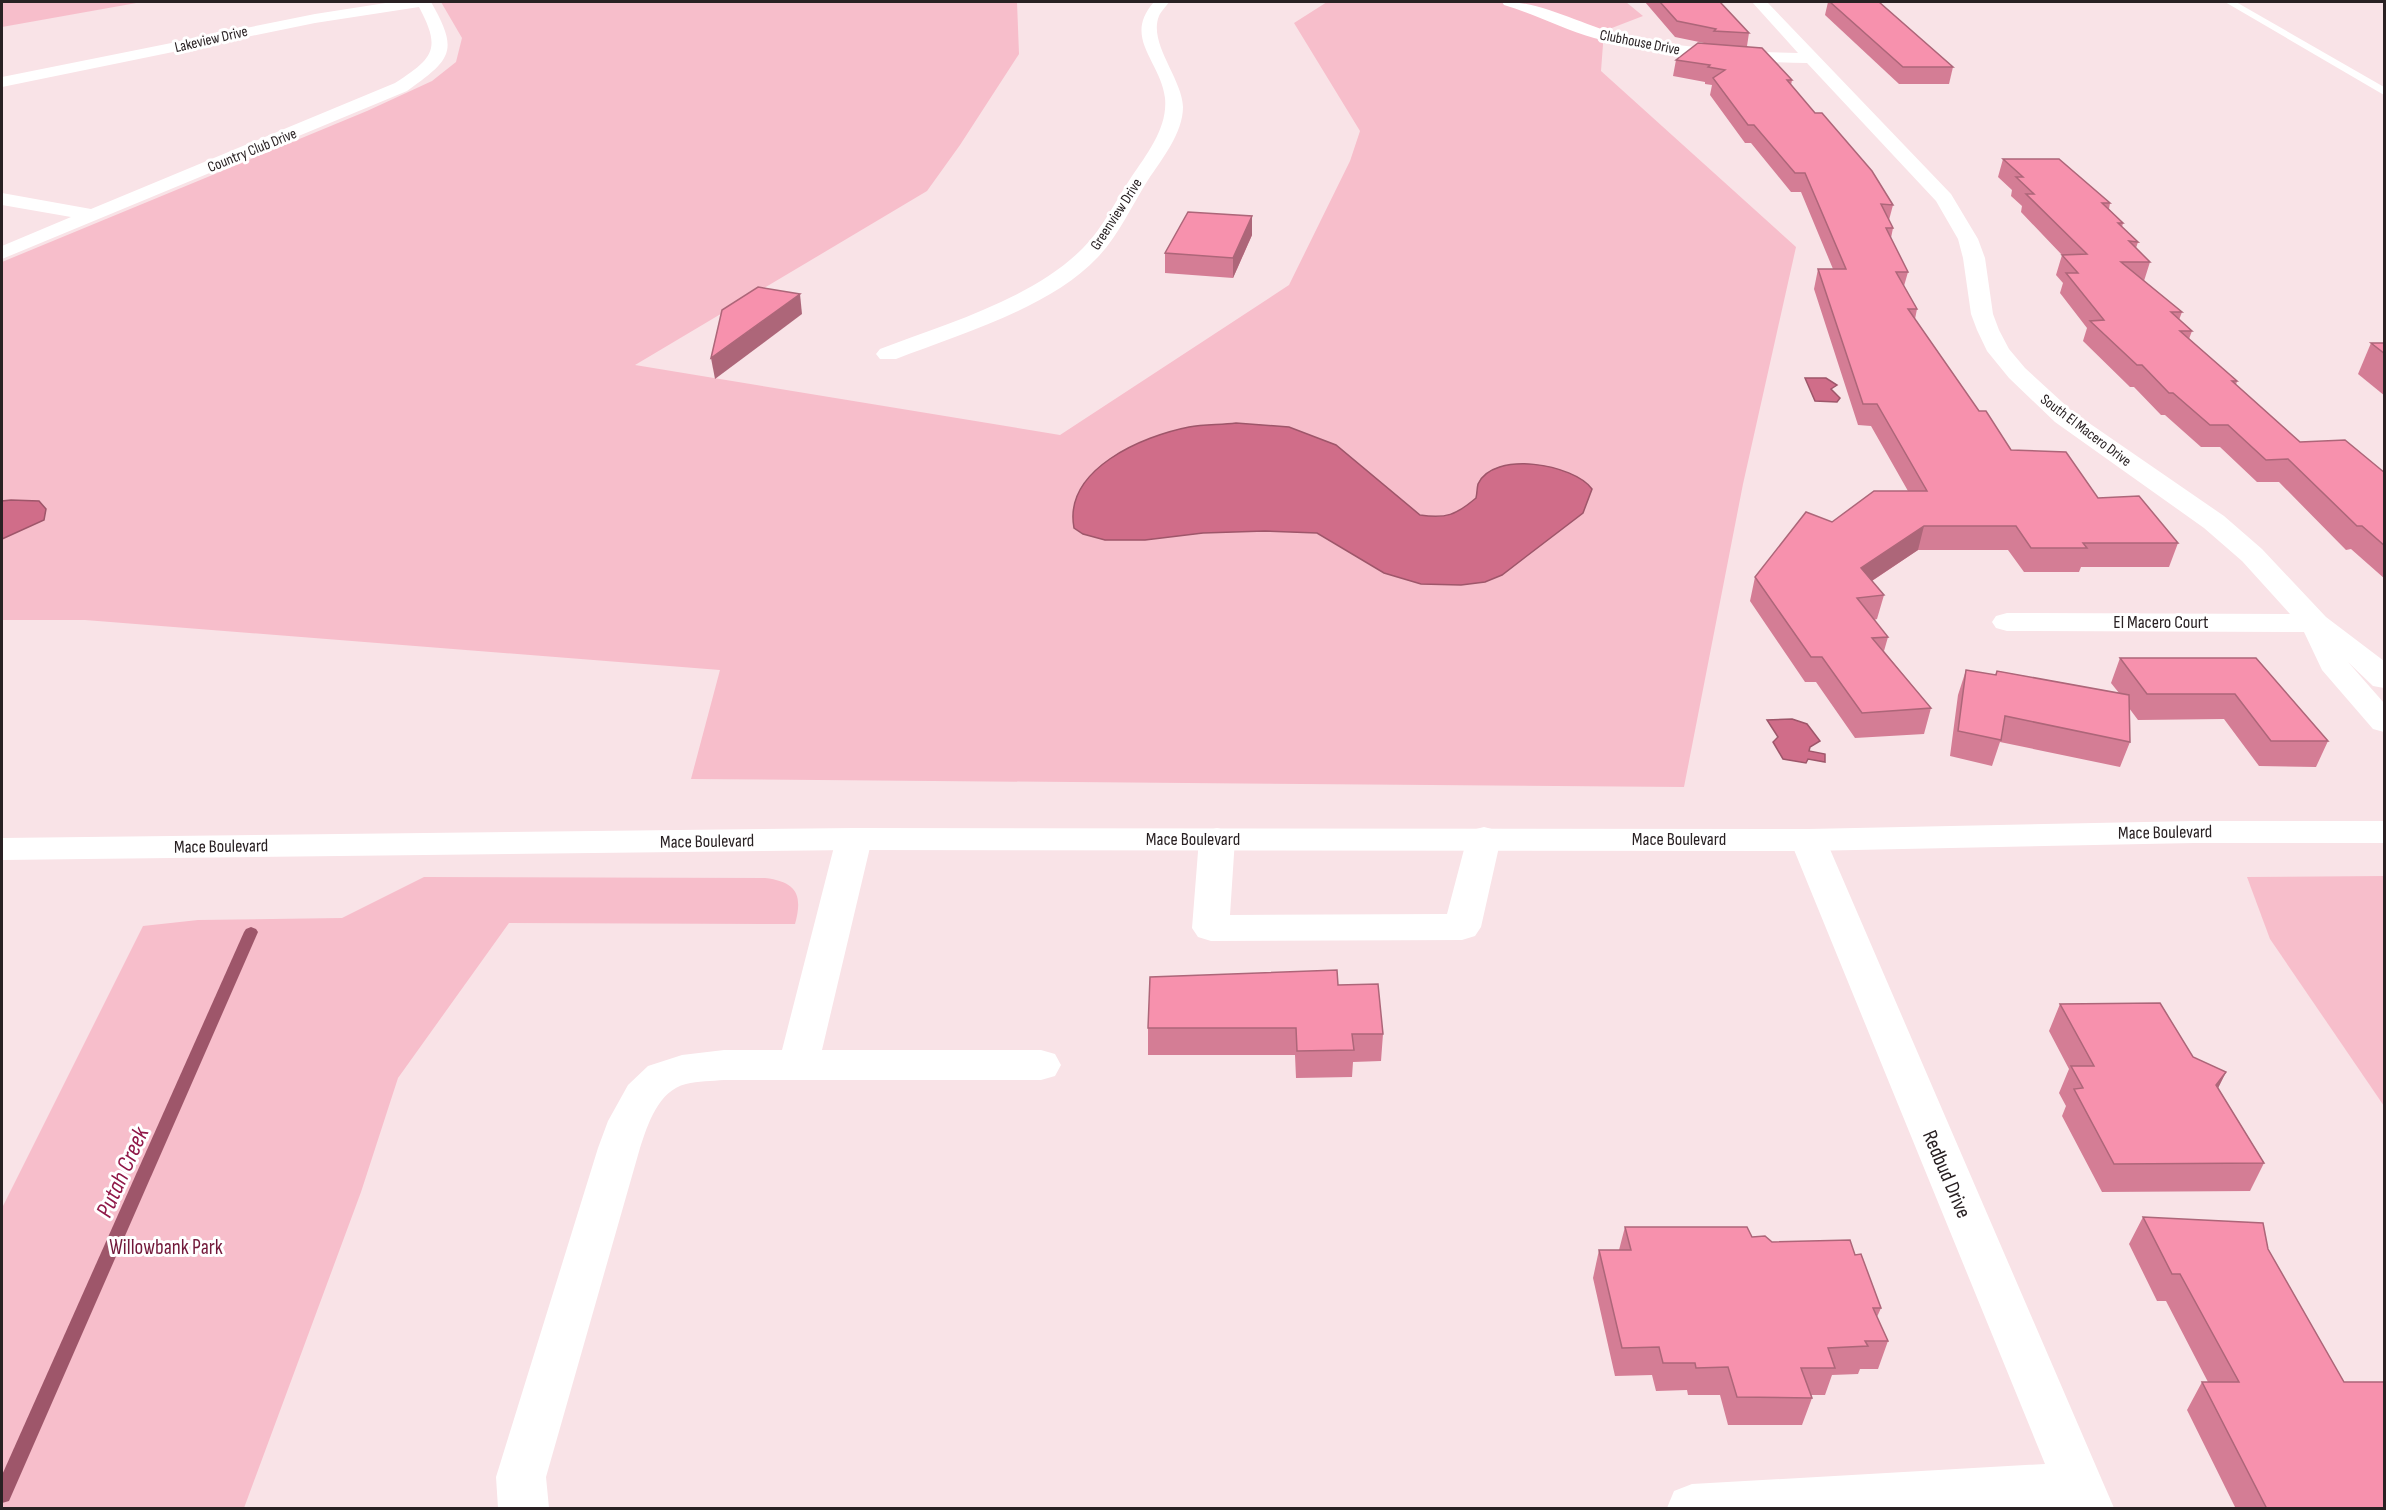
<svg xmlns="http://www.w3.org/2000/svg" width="2386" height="1510" viewBox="0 0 2386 1510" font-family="'Sofia Sans Condensed',sans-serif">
	<rect width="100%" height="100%" fill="#f9e3e7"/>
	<g fill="#f7becb">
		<polygon points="2,2 142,2 2,27"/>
		<polygon points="441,2 1017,2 1019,54 960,145 927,191 635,365 1060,435 1289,285 1350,161 1360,131 1294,23 1327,2 1626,2 1643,16 1604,31 1601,71 1796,247 1743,484 1684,787 691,779 720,670 85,620 2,620 2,262 367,111 432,81 456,62 462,38"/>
		<polygon points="2384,876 2384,1106 2270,939 2247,877"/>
		<path d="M424 877 765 878C797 882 803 895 795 924L509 923 398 1078 361 1192 244 1508H2V1208L143 926 198 920 342 918Z"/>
	</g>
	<g fill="#d06d89" stroke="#9e566a" stroke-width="1.5">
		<polygon points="1805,378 1826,378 1837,385 1831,389 1840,398 1837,402 1815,401"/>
		<path d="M1236 423 1289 427 1336 445 1420 515C1446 519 1456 515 1476 498 1477 494 1477 488 1478 484 1493 450 1574 464 1592 489L1583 513 1502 575 1485 582 1461 585 1421 584 1384 573 1317 533 1265 531 1203 533 1145 540H1105L1083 534 1074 528C1063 469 1143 436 1189 427 1204 424 1220 425 1236 423Z"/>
		<polygon points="11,500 39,501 46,509 44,520 2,539 2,501"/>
		<polygon points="1792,719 1807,724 1820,741 1810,747 1809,751 1825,754 1825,762 1808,759 1806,763 1783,759 1773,742 1778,737 1767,720"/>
	</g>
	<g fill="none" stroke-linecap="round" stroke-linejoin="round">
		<polygon fill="#9e566a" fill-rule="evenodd" points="251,927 256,929 258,932 9,1501 2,1503 2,1475 244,932 246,929"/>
		<polygon fill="#fff" fill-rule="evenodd" points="2225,2 2236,2 2384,87 2384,95"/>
		<g fill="#fff" fill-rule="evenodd">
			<path d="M392 2H431C459 51 452 59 407 91L2 259V246L71 217 2 205V193L91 209 395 83C433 58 442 50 419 7L315 23 2 87V77L315 14Z"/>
			<path d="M1154 2H1169C1166 7 1161 11 1159 16 1148 43 1182 78 1183 107 1183 133 1162 159 1148 180 1132 205 1119 235 1098 257 1050 308 961 334 896 359H880L876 354 880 349C945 324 1033 299 1083 248 1103 228 1116 200 1132 176 1147 154 1168 127 1165 98 1161 61 1122 38 1154 2Z"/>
			<path d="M1502 2C1540 0 1586 27 1624 36 1681 48 1740 52 1798 53L1752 2H1767L1951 194 1978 239 1985 258 1993 314 1999 330 2009 349 2025 368 2073 412 2224 516 2262 549 2326 617 2384 661V688L2373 686 2348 662 2384 703V732L2373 729 2322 670 2304 632 2007 631 1996 628 1992 622 1996 616 2007 613 2290 614 2242 561 2204 528 2055 422 2009 378 1987 351 1977 330 1971 314 1963 258 1958 239 1936 201 1807 63C1736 62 1664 57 1594 38 1563 29 1535 14 1504 5Z"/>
			<polygon points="1484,827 1496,830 1501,838 1481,927 1475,936 1462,940 1211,941 1198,937 1192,928 1199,839 1205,831 1217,828 1229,831 1235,839 1230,915 1447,914 1467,838 1472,830"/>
			<path d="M854 828 866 831 872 839 822 1050H1041L1055 1054 1061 1065 1055 1076 1041 1080H724C712 1081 698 1081 686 1084 658 1091 648 1124 640 1148L546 1477 549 1508H498L496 1477 598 1148 608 1121 628 1085 648 1066 682 1055 724 1050H782L836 839 842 831Z"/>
			<polygon points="1808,829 1820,832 1826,840 2114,1508 1667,1508 1674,1491 1692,1484 2045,1464 1790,840 1796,832"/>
		</g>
		<polygon fill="#fff" fill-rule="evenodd" points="2194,821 2384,821 2384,843 2194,843 1808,851 854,850 2,860 2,838 854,828 1808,829"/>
	</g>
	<g fill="#d47d95">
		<polygon points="1645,2 1720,2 1749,33 1747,46 1792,80 1791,85 1893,205 1889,220 1893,228 1891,238 1908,272 1904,286 1917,309 1915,319 1979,411 2011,450 2098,498 2178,543 2169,567 2081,567 2079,572 2024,572 2008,550 1918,550 1872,581 1884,595 1877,619 1874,620 1888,637 1884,651 1931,708 1924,734 1855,738 1816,682 1805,682 1750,601 1755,577 1832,522 1908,491 1871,426 1858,425 1814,289 1818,269 1833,269 1801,192 1791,192 1751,143 1745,143 1710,95 1712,85 1705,84 1705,82 1673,76 1676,60 1709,44 1675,37"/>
		<polygon points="1828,2 1879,2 1953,67 1949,84 1899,84 1825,15"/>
		<polygon points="2003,159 2110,203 2109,209 2123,223 2122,227 2138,242 2136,248 2150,262 2144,281 2182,312 2179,320 2192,331 2189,339 2237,381 2236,385 2300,442 2385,473 2385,579 2351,549 2346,550 2279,482 2257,482 2220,447 2201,447 2165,415 2161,415 2134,387 2130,387 2083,341 2087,328 2060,293 2063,283 2056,275 2062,255 2021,212 2022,206 2011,196 2012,190 1998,177"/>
		<polygon points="1252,216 1252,235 1233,278 1165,273 1165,253"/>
		<polygon points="2371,343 2385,343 2385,396 2358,374"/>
		<polygon points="2120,658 2256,658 2328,741 2316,767 2259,766 2224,719 2138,720 2129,708 2130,742 2120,767 2000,742 1992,766 1950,756 1958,695 1966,670 1995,675 1997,671 2119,693 2111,683"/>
		<polygon points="1338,985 1383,1034 1381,1061 1353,1062 1352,1077 1296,1078 1295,1055 1148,1055 1148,1028"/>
		<polygon points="2060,1004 2193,1057 2226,1072 2218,1088 2264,1163 2250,1191 2102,1192 2062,1116 2066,1106 2059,1093 2069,1069 2049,1031"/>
		<polygon points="2143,1217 2268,1249 2385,1509 2236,1509 2187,1410 2202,1382 2208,1382 2166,1301 2157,1301 2129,1244"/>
		<polygon points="1625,1227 1752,1237 1772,1242 1855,1255 1881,1308 1877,1317 1888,1341 1878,1369 1860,1369 1858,1374 1832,1375 1825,1395 1811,1395 1812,1398 1802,1425 1728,1425 1720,1395 1688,1395 1687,1390 1656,1391 1652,1375 1615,1376 1593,1278 1599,1250 1619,1250"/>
	</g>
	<g fill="#ad6679">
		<polygon points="1252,216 1252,235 1233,278 1233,258"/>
		<polygon points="800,294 802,314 715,379 711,358"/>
		<polygon points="1924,526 1918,550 1855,592 1861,568"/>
		<polygon points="2226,1072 2212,1100 2216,1085"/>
	</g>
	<g fill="#f791ad" stroke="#ad6679" stroke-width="1.5">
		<polygon points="1660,2 1720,2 1749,33 1714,31 1716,29 1677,21"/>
		<polygon points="1830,2 1879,2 1953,67 1903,67"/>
		<polygon points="1698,43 1762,48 1792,80 1787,80 1815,113 1822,113 1872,171 1893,205 1881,204 1893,228 1886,228 1908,272 1896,272 1917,309 1908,309 1979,411 1986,411 2011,450 2066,452 2098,498 2139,496 2178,543 2083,543 2087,548 2031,548 2016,526 1924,526 1861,568 1884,595 1857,598 1888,637 1872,638 1931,708 1862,713 1822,657 1811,657 1755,577 1806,512 1832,522 1874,491 1927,491 1877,404 1863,404 1818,269 1846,269 1805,173 1795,173 1754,125 1748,125 1713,78 1725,70 1708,67 1710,65 1676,60"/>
		<polygon points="2003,159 2059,159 2110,203 2102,203 2123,223 2118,223 2138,242 2129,241 2150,262 2121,262 2182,312 2171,312 2192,331 2180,331 2237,381 2232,381 2300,442 2345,440 2385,473 2385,546 2362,526 2357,526 2288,459 2266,460 2228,425 2210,425 2173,393 2169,393 2142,365 2137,365 2090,321 2104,320 2066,273 2078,273 2062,255 2087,254 2026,194 2034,194 2016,177 2023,177"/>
		<polygon points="1188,212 1252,216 1233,258 1165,253"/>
		<polygon points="758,287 800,294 711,358 722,310"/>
		<polygon points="2371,343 2385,343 2385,354"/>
		<polygon points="2120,658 2256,658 2328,741 2271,741 2235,694 2147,694"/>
		<polygon points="1966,670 1996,675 1997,671 2129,695 2130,742 2005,716 2001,740 1958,731"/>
		<polygon points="1337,970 1338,985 1378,984 1383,1034 1352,1034 1354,1050 1297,1051 1296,1028 1148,1028 1150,977"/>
		<polygon points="2160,1003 2193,1057 2226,1072 2216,1085 2264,1163 2114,1164 2074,1089 2083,1088 2071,1066 2094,1066 2060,1004"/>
		<polygon points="2143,1217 2263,1223 2268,1249 2344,1382 2385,1382 2385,1509 2267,1509 2202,1382 2239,1382 2180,1274 2172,1274"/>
		<polygon points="1625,1227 1747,1227 1752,1237 1765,1236 1772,1242 1850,1240 1855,1255 1861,1254 1881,1308 1873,1308 1888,1341 1865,1341 1868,1346 1828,1348 1835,1368 1801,1368 1812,1398 1737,1397 1728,1367 1696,1368 1695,1363 1663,1363 1659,1347 1622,1348 1599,1250 1631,1250"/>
	</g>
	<g text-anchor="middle" stroke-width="6" stroke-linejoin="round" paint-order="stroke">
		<g font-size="15" fill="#292123" stroke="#fff">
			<text transform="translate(211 39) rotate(-13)" y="5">Lakeview Drive</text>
			<text transform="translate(1640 42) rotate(11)" y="5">Clubhouse Drive</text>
			<text transform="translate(252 150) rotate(-22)" y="5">Country Club Drive</text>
			<text transform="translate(1116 214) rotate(-57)" y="5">Greenview Drive</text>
			<text transform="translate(2086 430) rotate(37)" y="5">South El Macero Drive</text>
		</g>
		<g font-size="18" fill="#292123" stroke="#fff">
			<text x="2161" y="628">El Macero Court</text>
			<text transform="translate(2165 832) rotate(-1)" y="6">Mace Boulevard</text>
			<text x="1193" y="845">Mace Boulevard</text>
			<text x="1679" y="845">Mace Boulevard</text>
			<text transform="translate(707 841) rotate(-1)" y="6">Mace Boulevard</text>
			<text transform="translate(221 846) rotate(-1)" y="6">Mace Boulevard</text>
		</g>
		<g font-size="21" fill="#292123" stroke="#fff">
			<text transform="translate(1947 1174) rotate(67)" y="7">Redbud Drive</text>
		</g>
		<g font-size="21" fill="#72193a" stroke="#fff">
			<text x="166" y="1254">Willowbank Park</text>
		</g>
		<g font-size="24" font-style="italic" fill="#901848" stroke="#fff">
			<text transform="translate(122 1172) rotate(-66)" y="8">Putah Creek</text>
		</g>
	</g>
	<rect width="2386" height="1510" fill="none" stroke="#292123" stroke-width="6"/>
</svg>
